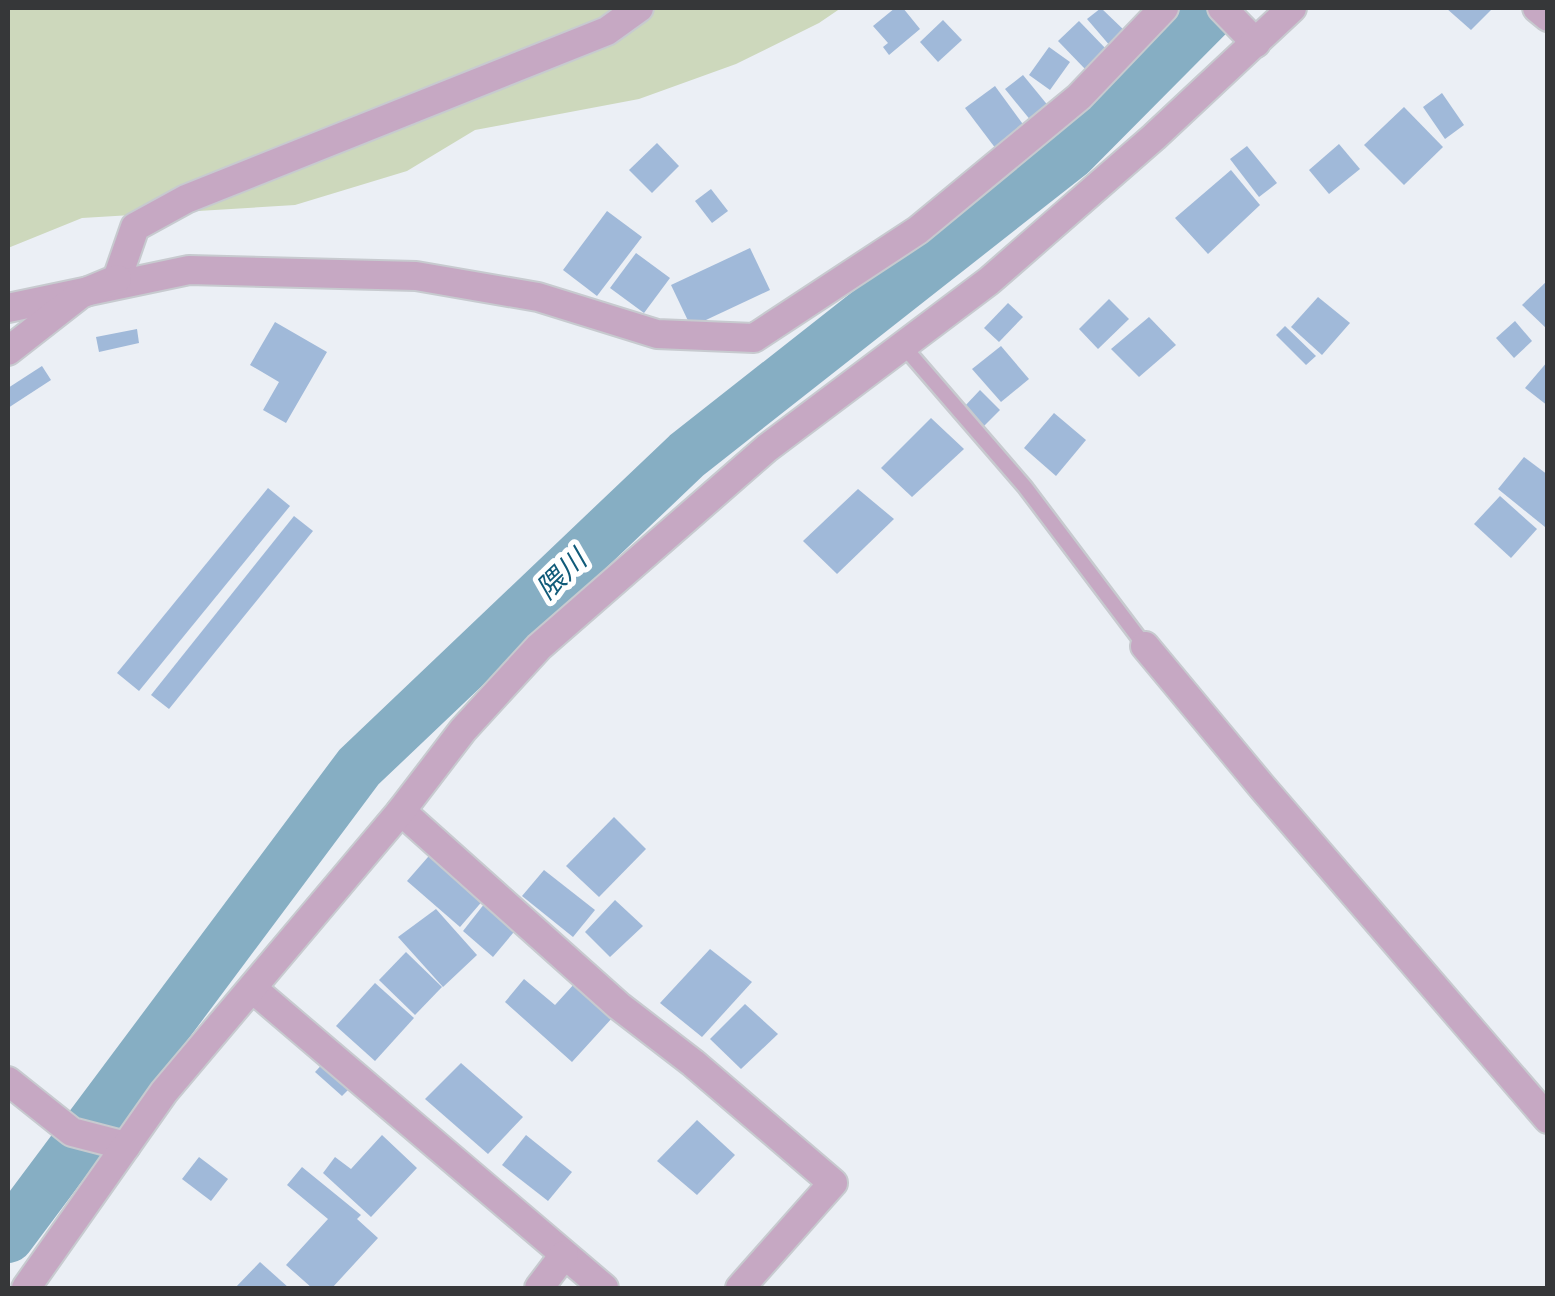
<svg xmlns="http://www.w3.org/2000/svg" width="1555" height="1296" viewBox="0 0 1555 1296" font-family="'Source Sans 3','Noto Sans JP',sans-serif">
	<rect width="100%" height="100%" fill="#ebeff5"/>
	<polygon fill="#cdd8bc" points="8,8 841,8 819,23 736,64 639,99 475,130 407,171 295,205 82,218 8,248"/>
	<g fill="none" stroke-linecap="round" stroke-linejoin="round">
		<polyline stroke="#86aec3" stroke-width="52" points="8,1237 359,767 687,455 1071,153 1215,8"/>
	</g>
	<g fill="#a0b9d9">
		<polygon points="895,8 903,8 920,29 889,55 883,47 888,43 873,26"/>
		<polygon points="1101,8 1127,33 1111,47 1087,19"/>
		<polygon points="1446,8 1493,8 1471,30"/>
		<polygon points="943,20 962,40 938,62 920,42"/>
		<polygon points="1079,21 1108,51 1086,70 1058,41"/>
		<polygon points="1049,47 1070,62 1050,90 1029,75"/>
		<polygon points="1023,75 1050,108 1032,122 1005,89"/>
		<polygon points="995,86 1025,127 996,149 965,108"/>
		<polygon points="1442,93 1464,125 1445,139 1423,107"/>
		<polygon points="1404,107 1443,147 1404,185 1364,145"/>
		<polygon points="657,143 679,166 652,193 629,170"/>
		<polygon points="1339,144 1360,169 1329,194 1309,170"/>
		<polygon points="1247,146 1277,183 1259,197 1230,159"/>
		<polygon points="1231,170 1260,205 1208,254 1175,218"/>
		<polygon points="711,189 728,211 712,223 695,201"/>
		<polygon points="607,211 642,237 597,296 563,270"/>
		<polygon points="750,248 770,290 691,327 671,285"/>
		<polygon points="636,253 670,278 644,313 610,288"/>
		<polygon points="1548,280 1548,330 1522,305"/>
		<polygon points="1318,297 1350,323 1322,355 1291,327"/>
		<polygon points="1109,299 1129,319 1098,349 1079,329"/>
		<polygon points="1008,303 1023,317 999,342 984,328"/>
		<polygon points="1149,317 1176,345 1139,377 1111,349"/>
		<polygon points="1515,321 1532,341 1514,358 1496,338"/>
		<polygon points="275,322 327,352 286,423 263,410 279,382 250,365"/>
		<polygon points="1285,326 1316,356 1306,365 1276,335"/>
		<polygon points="137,329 139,343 99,352 96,337"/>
		<polygon points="1001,346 1029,379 1001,402 972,369"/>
		<polygon points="1548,361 1548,406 1525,388"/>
		<polygon points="42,366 51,380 8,408 8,388"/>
		<polygon points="980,390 1000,410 984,426 964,407"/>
		<polygon points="1054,413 1086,440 1056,476 1024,448"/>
		<polygon points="931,418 964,449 912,497 881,468"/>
		<polygon points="1524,457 1548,475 1545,527 1498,489"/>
		<polygon points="268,488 290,506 139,691 117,673"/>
		<polygon points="858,489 894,519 837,574 803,541"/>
		<polygon points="1500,496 1537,529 1511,558 1474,524"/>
		<polygon points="294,516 313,531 169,709 151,695"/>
		<polygon points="614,817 646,849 599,897 566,866"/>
		<polygon points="435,849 491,891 460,927 407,881"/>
		<polygon points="544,870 595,910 573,937 522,896"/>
		<polygon points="492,894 524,920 493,957 463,931"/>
		<polygon points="615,900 643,926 610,957 585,932"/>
		<polygon points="436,909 477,955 443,987 398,937"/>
		<polygon points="710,949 752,982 702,1037 660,1003"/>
		<polygon points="406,952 442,987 415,1015 379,980"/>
		<polygon points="524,979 555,1005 575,983 613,1017 572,1062 505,1002"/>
		<polygon points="375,983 414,1018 375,1061 336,1026"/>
		<polygon points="745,1004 778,1034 741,1069 710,1039"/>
		<polygon points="328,1058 355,1083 342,1096 315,1072"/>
		<polygon points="461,1063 523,1117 488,1154 425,1099"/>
		<polygon points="697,1120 735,1155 697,1195 657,1161"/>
		<polygon points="382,1135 417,1168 371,1217 323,1173 335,1157 351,1169"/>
		<polygon points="526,1135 572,1172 548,1201 502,1165"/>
		<polygon points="199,1157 228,1179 211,1201 182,1179"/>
		<polygon points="302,1167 361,1215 357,1219 378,1238 332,1288 312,1288 286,1265 328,1219 287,1185"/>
		<polygon points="260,1262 289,1288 235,1288"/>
	</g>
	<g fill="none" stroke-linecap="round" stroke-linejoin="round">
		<g stroke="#c7cacf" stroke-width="19">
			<polyline id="service" points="905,348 1025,487 1145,646"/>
		</g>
		<g stroke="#c7cacf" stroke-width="32">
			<g id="minor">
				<polyline points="1222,8 1256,43"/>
				<polyline points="1537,8 1548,17"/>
				<polyline points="117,279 135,227 186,199 607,31 639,8"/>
				<polyline points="8,308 189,270 416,276 538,297 657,334 754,338 918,230 1079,97 1164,8"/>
				<polyline points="1145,646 1263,788 1548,1119"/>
				<polyline points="401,811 619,1006 693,1063 833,1183 740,1288"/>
				<polyline points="253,989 604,1288"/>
				<polyline points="8,1081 72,1132 126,1146"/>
				<polyline points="26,1288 164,1092 401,811 463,730 539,647 767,448 989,281 1154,137 1292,8"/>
				<polyline points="539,1288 564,1255"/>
			</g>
		</g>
		<g stroke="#c7cacf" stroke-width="32">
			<polyline id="tertiary" points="8,351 81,294 117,279"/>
		</g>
		<use href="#service" stroke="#c6a8c3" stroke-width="14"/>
		<use href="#minor" stroke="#c6a8c3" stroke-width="28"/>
		<use href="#tertiary" stroke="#c6a8c3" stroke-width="28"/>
	</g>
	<g text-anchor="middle" stroke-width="10" stroke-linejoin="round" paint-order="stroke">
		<g font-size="28" font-style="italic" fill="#115b79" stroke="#fff">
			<text transform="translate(561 574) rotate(-44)" y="10">隈川</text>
		</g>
	</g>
	<rect width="1555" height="1296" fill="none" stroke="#363739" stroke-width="20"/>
</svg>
